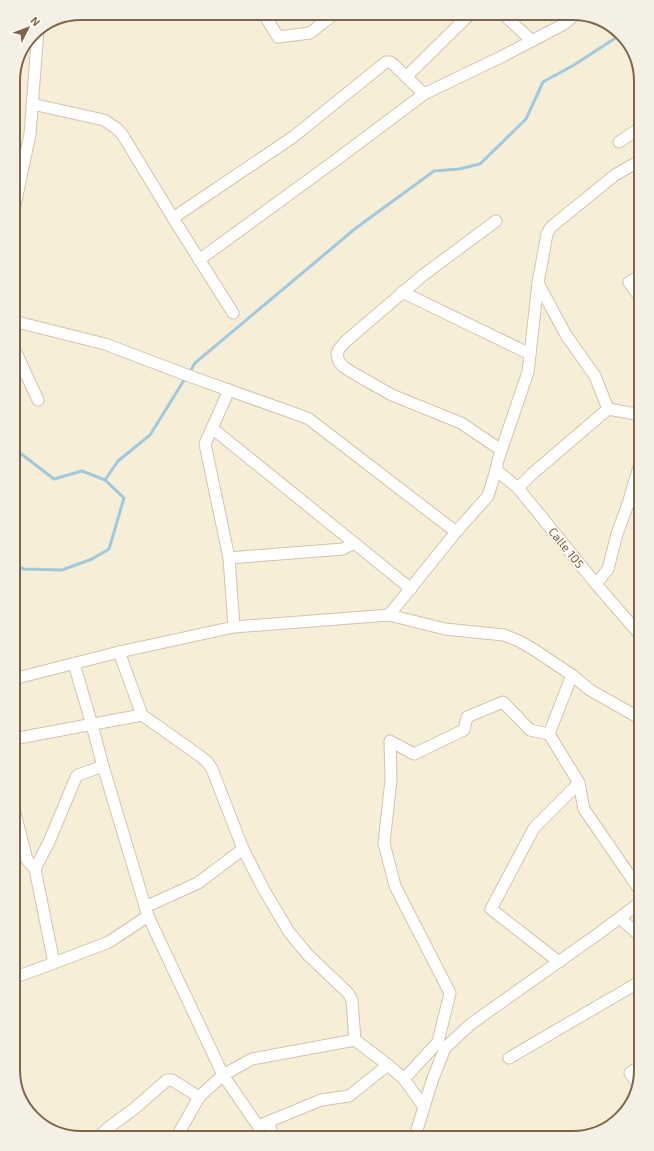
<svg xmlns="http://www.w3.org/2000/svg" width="654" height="1151" viewBox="0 0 654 1151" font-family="'Exo 2',sans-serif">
	<rect width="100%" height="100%" fill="#fefaea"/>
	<polygon fill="#f7eed8" points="577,13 611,25 634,51 641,81 641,1070 630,1107 603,1131 573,1138 77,1138 43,1126 20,1100 13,1070 13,77 33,33 55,18"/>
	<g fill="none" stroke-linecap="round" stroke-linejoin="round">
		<g stroke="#a0c9de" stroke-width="3">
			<polyline points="189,373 195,363 356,228 434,171 459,169 480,164 526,119 543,82 574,65 617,37 619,34"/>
			<polyline points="13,449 20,453 54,479 82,471 105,480"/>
			<polyline points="13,565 24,569 62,570 92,559 109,549 124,498 105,480 118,461 150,435 186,377"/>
		</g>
		<g stroke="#d3c4ad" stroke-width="13">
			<g id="street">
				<polyline points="503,14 532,41"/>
				<polyline points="265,16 278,37 310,33 333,15"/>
				<polyline points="406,77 470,14"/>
				<polyline points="32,104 104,120 116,128 122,134 173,218 233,313"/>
				<polyline points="619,142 641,127"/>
				<polyline points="13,215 30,134 38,30"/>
				<polyline points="173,218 293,137 386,62 390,62 393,64 424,94"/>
				<polyline points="496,221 422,276 346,341 339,349 337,354 339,362 344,367 353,373 392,395 461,423 501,450"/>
				<polyline points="199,260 336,160 424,94 503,56 564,24 577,13"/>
				<polyline points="402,292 530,354"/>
				<polyline points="641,299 629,282 641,275"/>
				<polyline points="13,321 105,344 192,377 299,415 309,419 456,532"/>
				<polyline points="13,346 38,400"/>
				<polyline points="229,390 205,444 229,558 234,627"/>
				<polyline points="608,409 641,415"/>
				<polyline points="212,428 411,589"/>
				<polyline points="518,488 532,474 608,409 595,376 566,335 538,283"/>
				<polyline points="229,558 343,549 354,543"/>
				<polyline points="596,584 608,569 617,534 628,504 641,460"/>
				<polyline points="389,615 456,532 488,496 496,470"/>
				<polyline points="641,636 596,584 518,488 496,470 498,460 528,372 538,283 547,234 551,227 615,175 641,160"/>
				<polyline points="119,652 142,715 200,756 207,762 212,769 243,849 264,890 289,932 308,955 348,993 352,1000 355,1040"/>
				<polyline points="74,664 92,725 103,766 148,916 223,1075 258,1126 321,1100 349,1096 388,1065"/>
				<polyline points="13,679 119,652 234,627 389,615 445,629 504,635 519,641 533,649 572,675 590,690 641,719"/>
				<polyline points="549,734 572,675"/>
				<polyline points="13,739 142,715"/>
				<polyline points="13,805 27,860 35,869"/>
				<polyline points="13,852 24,848"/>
				<polyline points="145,907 198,883 243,849"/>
				<polyline points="620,918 641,937"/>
				<polyline points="559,962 491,909 534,828 579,783"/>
				<polyline points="54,963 35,869 49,842 76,777 78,775 103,766"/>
				<polyline points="13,978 54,963 109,942 148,916"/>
				<polyline points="509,1058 641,981"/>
				<polyline points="404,1079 438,1042 450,993 395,886 384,843 391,780 390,741 414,754 464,730 467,717 503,702 530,730 549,734 579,783 584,809 641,892"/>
				<polyline points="637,1083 630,1073 641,1066"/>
				<polyline points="268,1122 274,1138"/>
				<polyline points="98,1138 108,1128 135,1108 167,1080 172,1080 199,1097"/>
				<polyline points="176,1138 199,1097 223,1075 252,1059 355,1040 388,1065 404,1079 424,1107"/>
				<polyline points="416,1138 416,1133 432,1081 445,1048 472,1023 598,934 638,904 641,900"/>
			</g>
		</g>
		<use href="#street" stroke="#fff" stroke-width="11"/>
	</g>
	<g text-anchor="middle" stroke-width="3.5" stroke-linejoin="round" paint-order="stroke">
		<g font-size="12" fill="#7d6549" stroke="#fffcf3">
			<text transform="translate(566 548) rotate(51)" y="4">Calle 105</text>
		</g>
	</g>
	<path d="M0 0H654V1151H0ZM81 20H573A61 61 0 0 1 634 81V1070A61 61 0 0 1 573 1131H81A61 61 0 0 1 20 1070V81A61 61 0 0 1 81 20Z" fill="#f5f0e5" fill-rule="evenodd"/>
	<path fill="none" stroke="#7d6549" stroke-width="2" d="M81 20H573A61 61 0 0 1 634 81V1070A61 61 0 0 1 573 1131H81A61 61 0 0 1 20 1070V81A61 61 0 0 1 81 20Z"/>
	<g transform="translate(28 28) rotate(48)" stroke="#fffcf3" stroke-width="3" paint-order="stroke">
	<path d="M0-3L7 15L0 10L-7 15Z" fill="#7d6549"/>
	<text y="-6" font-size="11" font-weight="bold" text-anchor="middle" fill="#7d6549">N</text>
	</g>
</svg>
